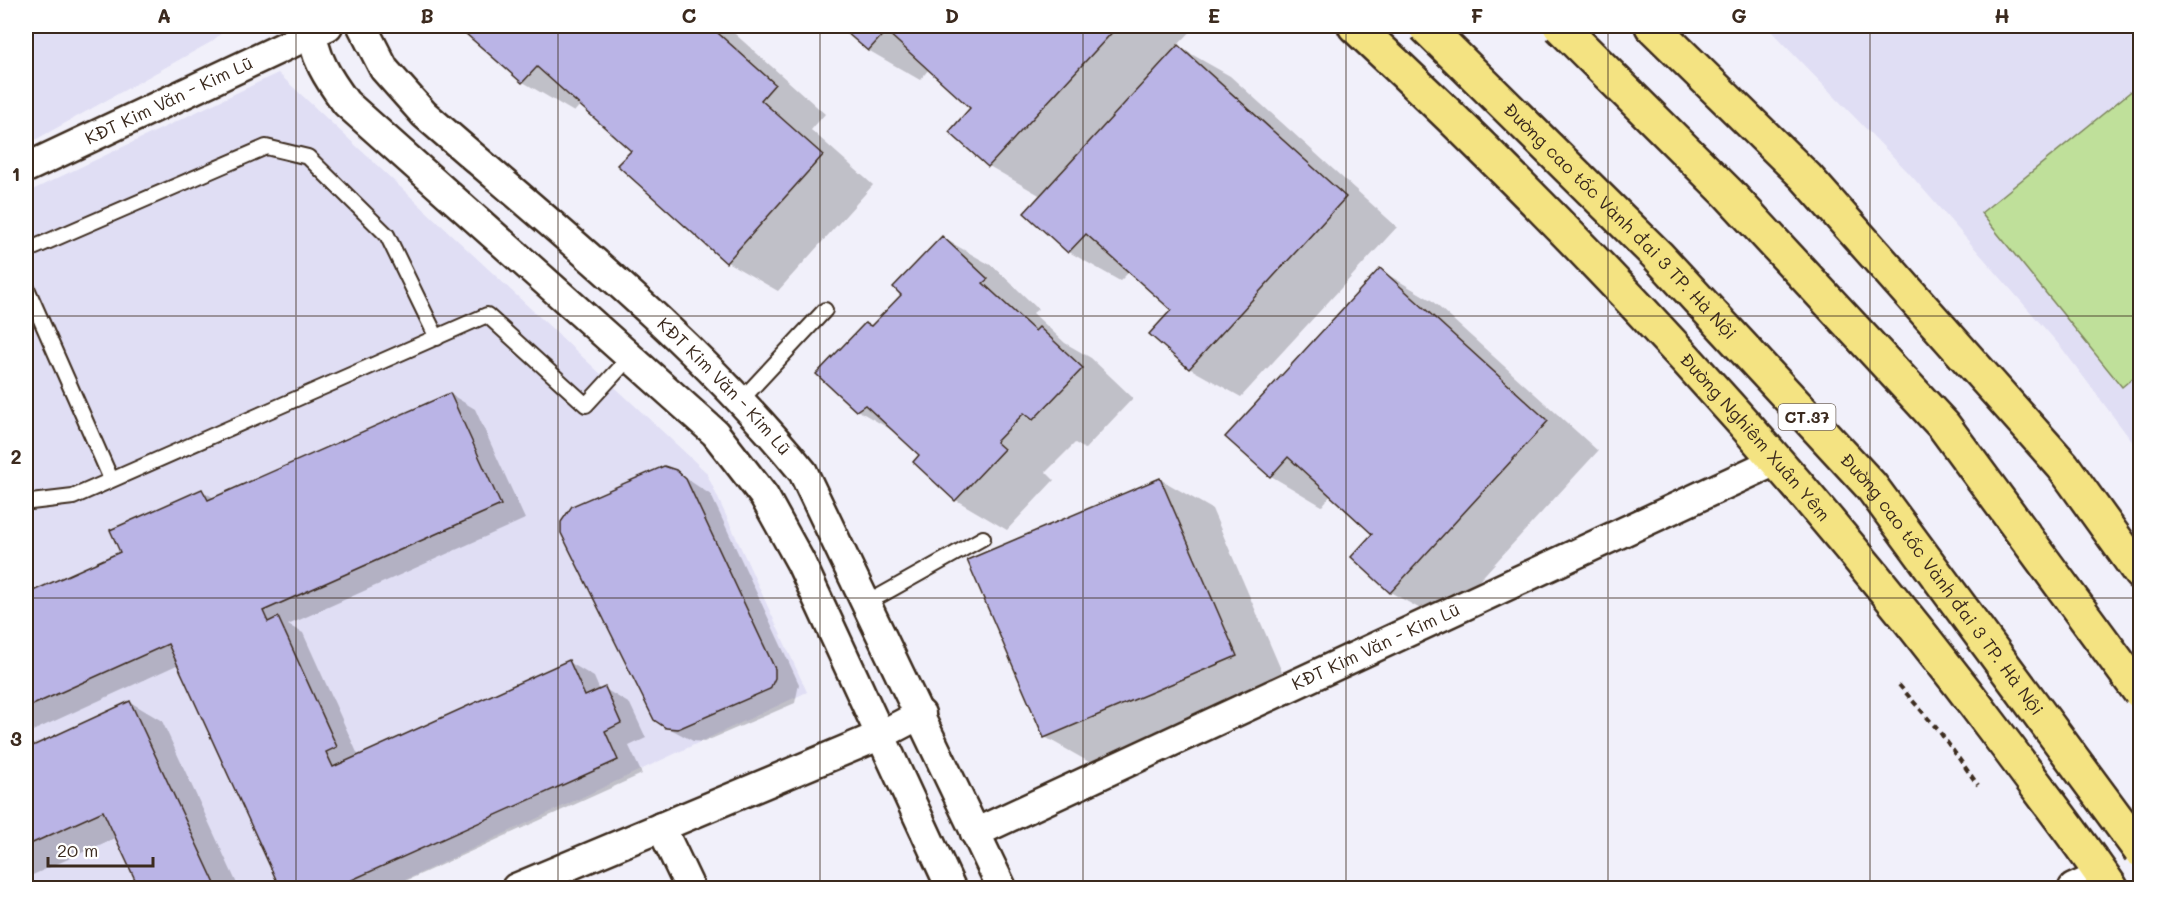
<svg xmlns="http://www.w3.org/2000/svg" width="2166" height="914" viewBox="0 0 2166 914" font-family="Mali,sans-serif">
	<rect width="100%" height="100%" fill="#f1f0fa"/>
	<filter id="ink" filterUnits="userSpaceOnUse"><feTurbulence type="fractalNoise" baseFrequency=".0167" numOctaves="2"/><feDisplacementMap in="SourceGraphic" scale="12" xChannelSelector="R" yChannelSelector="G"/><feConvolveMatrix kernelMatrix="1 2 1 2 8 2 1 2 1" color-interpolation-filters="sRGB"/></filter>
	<g filter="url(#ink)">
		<g fill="#e0def4">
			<polygon points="26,26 230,26 211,42 26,145"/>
			<polygon points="1766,26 2140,26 2140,452 2061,347 1909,173"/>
			<polygon points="278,73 706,472 807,692 388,888 26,888 26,193"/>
		</g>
		<polygon fill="#bfe09a" stroke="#7d855c" stroke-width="1.5" points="2140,84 2140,372 2122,387 1981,213"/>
		<g fill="#0003">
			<polygon points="459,26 726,26 825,114 811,130 873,185 778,291 727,262 633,151 581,104 574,112 523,82"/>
			<polygon points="841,26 1196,26 1177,46 1230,76 1397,227 1241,397 1189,368 1173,310 1130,271 1120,281 1069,252 1026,213 1041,196 989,166 972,108 929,69 920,80 868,50"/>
			<polygon points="943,238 994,267 1038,309 1033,313 1065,343 1091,358 1133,398 1085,449 1075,443 1046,472 1054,480 1007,530 956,500 921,455 897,433 857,410 871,328 903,295"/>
			<polygon points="1380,270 1431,300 1598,451 1442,621 1390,592 1374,534 1331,495 1322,506 1271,476"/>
			<polygon points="450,394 475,409 525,519 288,625 303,633 359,757 569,662 594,677 600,691 605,689 630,704 646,738 629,746 642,774 390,888 281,888 179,664 26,734 26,595 122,552 202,491 216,499"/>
			<polygon points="675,471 711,495 799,684 795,703 704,742 693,741 667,727 562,522 573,507"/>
			<polygon points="1160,479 1212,509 1288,686 1096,766 1045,737"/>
			<polygon points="130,702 162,721 239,888 141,888 117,837 26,878 26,750"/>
		</g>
		<g fill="#bab4e6" stroke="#3b2a1e" stroke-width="1.5">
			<polygon points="457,26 710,26 775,84 761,100 823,155 726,263 617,165 631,151 537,67 522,83"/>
			<polygon points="839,26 1118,26 988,167 949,132 970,108 886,31 868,51"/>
			<polygon points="1178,45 1346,197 1189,369 1149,334 1171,310 1086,234 1068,253 1024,213"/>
			<polygon points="942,236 988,279 983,283 1035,331 1039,327 1083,368 1033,420 1024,413 996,442 1004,449 955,501 913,462 919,455 865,405 856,411 816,374 865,323 871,326 901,295 893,287"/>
			<polygon points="1380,268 1548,421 1390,593 1351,557 1372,534 1288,457 1270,477 1225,437"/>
			<polygon points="450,393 501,505 263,611 268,622 278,617 337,747 326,752 333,767 569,660 585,696 605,687 621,723 605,731 618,760 334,888 280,888 168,644 26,708 26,594 120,552 110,530 202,489 208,500"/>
			<polygon points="664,466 676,470 686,479 775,669 775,678 770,689 678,729 666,728 654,720 561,533 561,522 572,506"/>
			<polygon points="1160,478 1237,656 1044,738 967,560"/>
			<polygon points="130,701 217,888 139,888 103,811 26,846 26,749"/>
		</g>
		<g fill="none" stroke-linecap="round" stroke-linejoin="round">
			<g stroke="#3b2a1e" stroke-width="18">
				<g id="service">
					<polyline points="26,251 266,147 308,157 387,235 437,338"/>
					<polyline points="26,286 111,479"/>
					<polyline points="742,399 825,310"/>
					<polyline points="26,499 31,502 73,497 487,315 586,405 631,356"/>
					<polyline points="867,603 983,538"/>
				</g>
			</g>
			<g stroke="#3b2a1e" stroke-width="33">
				<g id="minor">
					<path d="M312 26C312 55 329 80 346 103L715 433 764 496 801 563 951 888"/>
					<path id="s1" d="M362 26 384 69 424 114C554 228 693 337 803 472L1002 888"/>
					<path id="s2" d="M26 168 328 26"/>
					<polyline points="661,827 690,888"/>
					<path id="s3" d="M975 833 1778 460"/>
					<polyline points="516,888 881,735 921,714"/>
					<polyline points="2073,888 2102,875"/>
				</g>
			</g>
			<g stroke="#3b2a1e" stroke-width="38">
				<g id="primary">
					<path id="s4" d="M1355 26C1593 247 1814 488 2009 749 2043 795 2079 841 2111 888"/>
					<polyline points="1652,26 1806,177 2063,466 2140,573"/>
				</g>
			</g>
			<g stroke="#3b2a1e" stroke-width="4" stroke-dasharray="6 4.5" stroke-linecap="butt">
				<polyline points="2138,499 2140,503"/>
				<polyline points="1899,685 1939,731 1978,785"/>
			</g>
			<use href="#service" stroke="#fff" stroke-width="14"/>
			<use href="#minor" stroke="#fff" stroke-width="28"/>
			<use href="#primary" stroke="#f4e382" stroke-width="33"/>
			<g stroke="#3b2a1e" stroke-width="38" stroke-linecap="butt">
				<g id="motorway-bridge">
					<path id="s5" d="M1425 26 1658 256 1871 486 2140 850"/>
					<polyline points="1560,26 1729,194 1944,426 2140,692"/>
				</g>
			</g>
			<use href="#motorway-bridge" stroke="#f4e382" stroke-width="33"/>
		</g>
	</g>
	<path fill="none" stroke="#3b2a1e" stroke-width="1.5" stroke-opacity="0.55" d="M296 26V888M558 26V888M820 26V888M1083 26V888M1346 26V888M1608 26V888M1870 26V888M26 316H2140M26 598H2140"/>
	<g text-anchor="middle" stroke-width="4.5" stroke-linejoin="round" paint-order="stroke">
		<rect fill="#fff" stroke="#766a62" stroke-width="1.5" x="1778.5" y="404" width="57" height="26" rx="4.5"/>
		<g font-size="16" font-weight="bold" fill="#3b2a1e">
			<text x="1807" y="423">CT.37</text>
		</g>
		<g font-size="18" fill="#3b2a1e" stroke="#fff">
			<text dy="6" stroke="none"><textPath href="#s2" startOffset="158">KĐT Kim Văn - Kim Lũ</textPath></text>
			<text dy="6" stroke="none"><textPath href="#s5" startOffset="276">Đường cao tốc Vành đai 3 TP. Hà Nội</textPath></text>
			<text dy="6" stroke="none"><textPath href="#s1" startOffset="514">KĐT Kim Văn - Kim Lũ</textPath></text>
			<text dy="6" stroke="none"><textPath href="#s4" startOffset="574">Đường Nghiêm Xuân Yêm</textPath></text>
			<text dy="6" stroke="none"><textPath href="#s5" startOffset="762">Đường cao tốc Vành đai 3 TP. Hà Nội</textPath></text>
			<text dy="6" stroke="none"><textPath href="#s3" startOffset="442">KĐT Kim Văn - Kim Lũ</textPath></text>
		</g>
	</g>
	<rect width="2166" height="914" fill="none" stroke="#fff" stroke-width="66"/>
	<path d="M48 857v9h105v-9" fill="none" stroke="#3b2a1e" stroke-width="3"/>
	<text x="57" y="857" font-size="18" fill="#3b2a1e" stroke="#ffffff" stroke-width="4.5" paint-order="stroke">20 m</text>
	<rect x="33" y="33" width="2100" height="848" fill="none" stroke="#3b2a1e" stroke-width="2"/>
	<g font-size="20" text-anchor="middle" font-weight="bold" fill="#3b2a1e">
		<text x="164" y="23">A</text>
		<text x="427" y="23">B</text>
		<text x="689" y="23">C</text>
		<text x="952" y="23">D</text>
		<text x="1214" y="23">E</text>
		<text x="1477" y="23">F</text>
		<text x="1739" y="23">G</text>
		<text x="2002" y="23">H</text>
		<text x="16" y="181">1</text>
		<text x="16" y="464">2</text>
		<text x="16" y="746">3</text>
	</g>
</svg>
